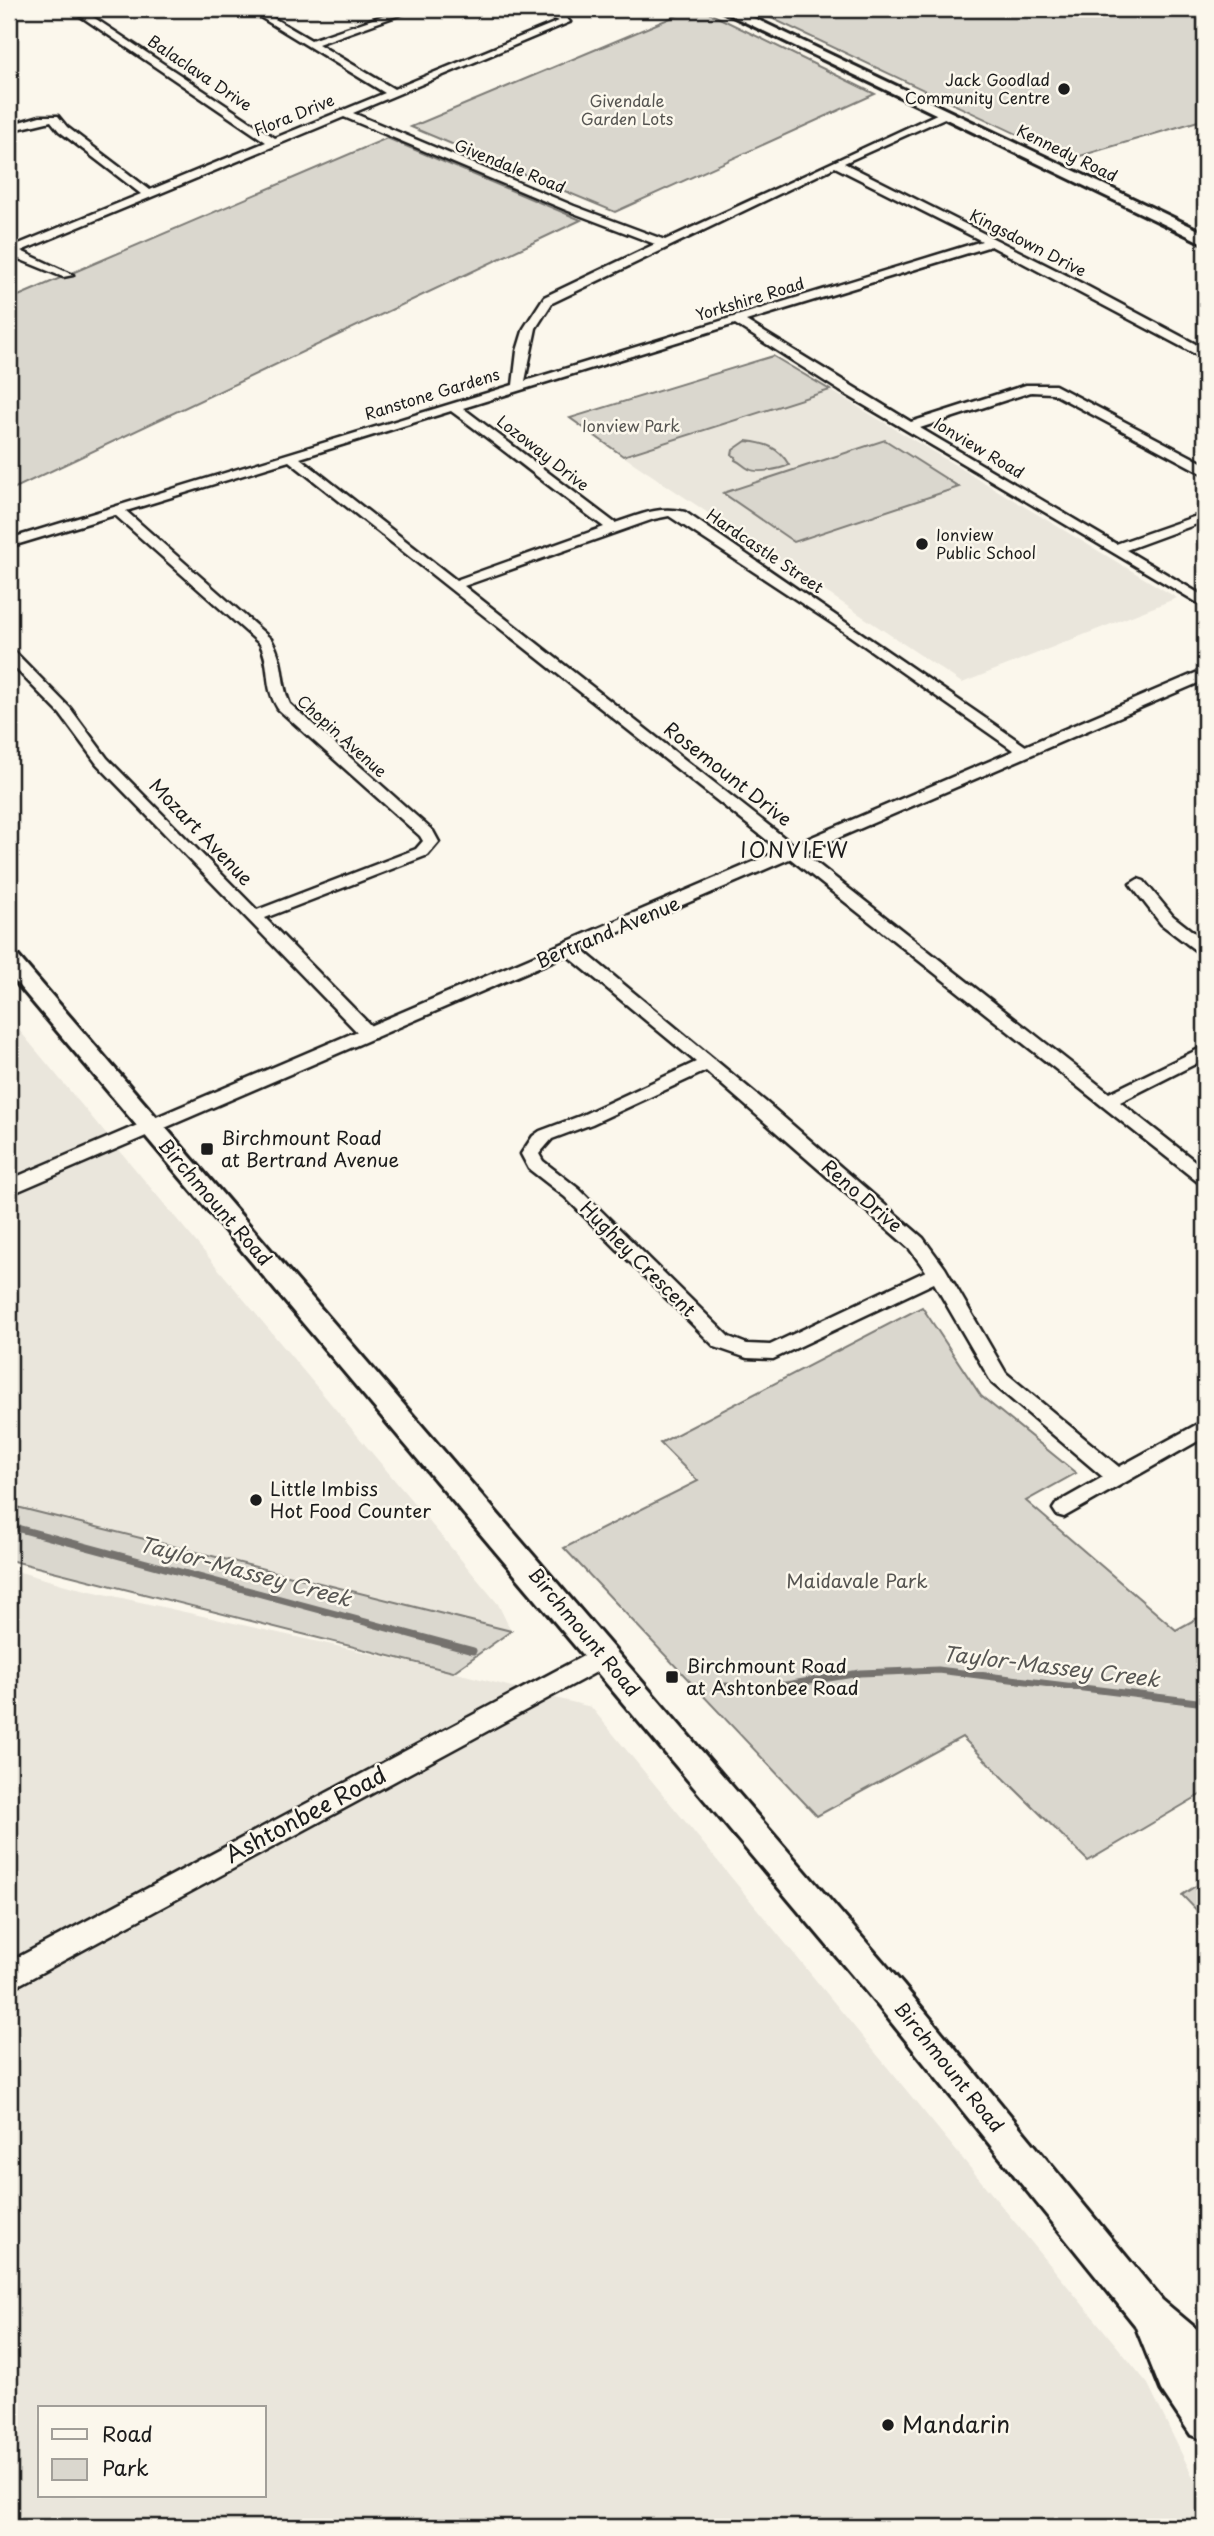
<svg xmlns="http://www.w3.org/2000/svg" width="1214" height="2536" viewBox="0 0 1214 2536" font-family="'Playpen Sans',sans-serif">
	<rect width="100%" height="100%" fill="#fbf7ec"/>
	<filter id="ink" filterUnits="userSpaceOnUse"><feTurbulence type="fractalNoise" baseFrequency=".0143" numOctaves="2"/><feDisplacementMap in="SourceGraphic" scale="14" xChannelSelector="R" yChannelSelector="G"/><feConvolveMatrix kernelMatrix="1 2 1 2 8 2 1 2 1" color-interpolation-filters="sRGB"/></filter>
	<g filter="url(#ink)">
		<g fill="#eae6dc" fill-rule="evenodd">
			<polygon points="830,390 1177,598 962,683 623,456"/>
			<polygon points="9,1018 498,1604 511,1631 9,1505"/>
			<path d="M9 1569 73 1587 453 1672 591 1707 1148 2384 1205 2502V2527H9ZM40 2408H264V2496H40Z"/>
		</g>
		<g fill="#dad7ce" stroke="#7b7a75" stroke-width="2">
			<polygon points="692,9 701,9 875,94 615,212 411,127"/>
			<polygon points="752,9 1205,9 1205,119 1070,159"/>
			<polygon points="387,138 581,220 9,491 9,300"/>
			<polygon points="773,356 830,390 623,456 570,418"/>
			<polygon points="885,440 959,487 794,542 723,493"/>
			<path d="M746 441C765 443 779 447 789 465 780 469 758 474 749 469 744 467 742 463 735 460L736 457 732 455 733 450Z"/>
			<polygon points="922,1307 981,1396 1076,1473 1026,1501 1176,1630 1205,1614 1205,1792 1088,1861 962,1737 817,1816 564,1548 698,1481 660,1443"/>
			<polygon points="9,1505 511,1631 453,1672 9,1560"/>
			<polygon points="1205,1880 1205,1919 1182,1895"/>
		</g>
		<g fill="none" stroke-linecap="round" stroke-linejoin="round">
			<g stroke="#74726e" stroke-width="7">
				<polyline points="9,1526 473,1651"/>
				<polyline points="726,1686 754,1690 860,1673 938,1670 1205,1703"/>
			</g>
			<g stroke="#1c1c1c" stroke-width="5">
				<g id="minor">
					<path d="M70 9H81L275 138 385 93 247 9H258L311 40 402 9H416L318 44 394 89 559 21 535 9C549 8 561 11 570 22L353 113 574 206 665 240 941 112H949V116L844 163 1066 275 1205 349V358L1201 357 991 246 746 321 911 422 1026 385H1055L1205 464V473L1200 472 1052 393 1031 392 920 428 1116 544 1205 513V521L1126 550 1205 597V607L840 391 735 324 463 408 615 523C639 515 660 505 685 512L1030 749 1033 752 1030 755H1020L833 624 669 516 654 519 464 586 1109 1093 1205 1046V1059L1120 1102 1205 1169V1184L1198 1182 289 461 126 511 271 639C286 664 279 679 290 704L433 831 439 842 428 855 265 918 375 1030 378 1034 375 1038H363L97 764 60 714 9 662V650L14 651 70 708 107 758 257 910 416 849 423 841 420 836 278 709C263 685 272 669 260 644L115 515 9 547V539L513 385 517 351 524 328 544 297 655 244 566 210 344 117 21 251 73 275 63 277 9 255V248L141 194 59 131 51 121 9 131V125L40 116H58L67 127 150 190 266 142ZM835 167 982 241 525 381 536 328 552 303ZM451 411C503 449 552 489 604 527L456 580 300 458Z"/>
					<polygon points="1138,879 1144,881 1173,916 1205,941 1205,954 1199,953 1161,924 1130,884"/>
					<path d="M569 943 575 944 767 1103 923 1238 945 1268 1006 1373 1119 1467 1205 1420V1437L1064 1517 1057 1515 1053 1509 1057 1503 1103 1477 992 1383 934 1283 773 1359 747 1358 715 1347 565 1197 529 1169 521 1154 533 1136 540 1131 580 1116 696 1062 563 952 561 948 563 944ZM706 1071 909 1248 926 1271 770 1345 747 1344 729 1337 579 1189 543 1161 539 1154 552 1139 592 1124Z"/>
				</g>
			</g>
			<g stroke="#1c1c1c" stroke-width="5">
				<g id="tertiary">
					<polygon points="1205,669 1205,680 9,1195 9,1180"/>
					<polygon points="604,1645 613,1649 617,1656 613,1663 9,1990 9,1962"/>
				</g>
			</g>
			<g stroke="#1c1c1c" stroke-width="6">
				<g id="secondary">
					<polygon points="718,9 735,9 1205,233 1205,244"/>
					<polygon points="9,953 17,955 903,1985 1162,2300 1205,2336 1205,2379 1195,2375 1205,2389 1205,2440 1191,2435 1161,2390 1135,2325 879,2007 9,974"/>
				</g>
			</g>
			<use href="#minor" fill="#fbf7ec" fill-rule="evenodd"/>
			<use href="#tertiary" fill="#fbf7ec" fill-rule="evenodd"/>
			<use href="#secondary" fill="#fbf7ec" fill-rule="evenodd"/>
		</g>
	</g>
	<g fill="#1c1c1c" stroke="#fbf7ec" stroke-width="2.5">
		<circle cx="1064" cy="89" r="7"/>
		<circle cx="922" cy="544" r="7"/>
		<rect x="200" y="1142" width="14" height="14" rx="3.5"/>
		<circle cx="256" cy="1500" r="7"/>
		<rect x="665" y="1670" width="14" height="14" rx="3.5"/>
		<circle cx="888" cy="2425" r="7"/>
	</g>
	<g text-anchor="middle" stroke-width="5" stroke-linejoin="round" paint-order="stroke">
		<g font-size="16" fill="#1c1c1c" stroke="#fbf7ec">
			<text transform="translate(200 73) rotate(34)" y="6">Balaclava Drive</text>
			<text transform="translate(294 115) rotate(-22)" y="6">Flora Drive</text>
			<text transform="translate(1067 153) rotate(26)" y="6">Kennedy Road</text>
			<text transform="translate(510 166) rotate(22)" y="6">Givendale Road</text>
			<text transform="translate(1028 243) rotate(27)" y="6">Kingsdown Drive</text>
			<text transform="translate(750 299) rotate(-17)" y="6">Yorkshire Road</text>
			<text transform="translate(432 394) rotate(-17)" y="6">Ranstone Gardens</text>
			<text transform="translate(979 448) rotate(31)" y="6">Ionview Road</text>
			<text transform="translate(543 453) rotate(38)" y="6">Lozoway Drive</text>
			<text transform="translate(765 551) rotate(34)" y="6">Hardcastle Street</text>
			<text transform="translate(342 736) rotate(42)" y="6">Chopin Avenue</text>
		</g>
		<g font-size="16" fill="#1c1c1c" stroke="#fbf7ec" text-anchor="end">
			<text x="1050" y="86">Jack Goodlad<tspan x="1050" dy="18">Community Centre</tspan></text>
			<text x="936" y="541" text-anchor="start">Ionview<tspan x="936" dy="18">Public School</tspan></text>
		</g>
		<g font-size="16" fill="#555451" stroke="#fbf7ec">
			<text x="627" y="107">Givendale<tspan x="627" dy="18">Garden Lots</tspan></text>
			<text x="631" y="432">Ionview Park</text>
		</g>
		<g font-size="19" fill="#1c1c1c" stroke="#fbf7ec">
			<text transform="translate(728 774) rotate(38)" y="7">Rosemount Drive</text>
			<text transform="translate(201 832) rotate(46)" y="7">Mozart Avenue</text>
			<text transform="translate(608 932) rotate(-23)" y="7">Bertrand Avenue</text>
			<text transform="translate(862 1196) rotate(41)" y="7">Reno Drive</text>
			<text transform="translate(215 1202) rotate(49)" y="7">Birchmount Road</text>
			<text transform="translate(638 1259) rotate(45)" y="7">Hughey Crescent</text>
			<text transform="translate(584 1632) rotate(50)" y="7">Birchmount Road</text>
			<text transform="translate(949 2067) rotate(51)" y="7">Birchmount Road</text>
		</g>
		<g font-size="19" fill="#1c1c1c" stroke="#fbf7ec" text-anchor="start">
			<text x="221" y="1145">Birchmount Road<tspan x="221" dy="22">at Bertrand Avenue</tspan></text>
			<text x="270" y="1496">Little Imbiss<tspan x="270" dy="22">Hot Food Counter</tspan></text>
			<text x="686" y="1673">Birchmount Road<tspan x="686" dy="22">at Ashtonbee Road</tspan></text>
		</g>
		<g font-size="19" fill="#555451" stroke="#fbf7ec">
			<text x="857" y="1588">Maidavale Park</text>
		</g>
		<g font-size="21" letter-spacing="2" fill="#1c1c1c" stroke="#fbf7ec">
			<text x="795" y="858">IONVIEW</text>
		</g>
		<g font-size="21" font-style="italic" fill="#575653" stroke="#fbf7ec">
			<text transform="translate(245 1572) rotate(15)" y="7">Taylor-Massey Creek</text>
			<text transform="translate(1051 1667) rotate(7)" y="7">Taylor-Massey Creek</text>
		</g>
		<g font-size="23" fill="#1c1c1c" stroke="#fbf7ec">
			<text transform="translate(306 1815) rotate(-28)" y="8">Ashtonbee Road</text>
		</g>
		<g font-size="23" fill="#1c1c1c" stroke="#fbf7ec" text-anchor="start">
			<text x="902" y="2433">Mandarin</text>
		</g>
	</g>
	<rect width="1214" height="2536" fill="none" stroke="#fbf7ec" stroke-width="35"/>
	<rect x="18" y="18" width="1179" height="2501" fill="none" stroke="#1c1c1c" stroke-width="2.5" filter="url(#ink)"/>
	<rect x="38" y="2406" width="228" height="91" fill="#fbf7ec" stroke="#a29f99" stroke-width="2"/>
	<rect x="52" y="2429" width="35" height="10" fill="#fbf7ec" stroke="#a29f99" stroke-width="2"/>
	<text x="102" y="2442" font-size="21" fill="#1c1c1c">Road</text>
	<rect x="52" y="2459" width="35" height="21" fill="#dad7ce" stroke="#a29f99" stroke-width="2"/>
	<text x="102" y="2476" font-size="21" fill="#1c1c1c">Park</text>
</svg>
